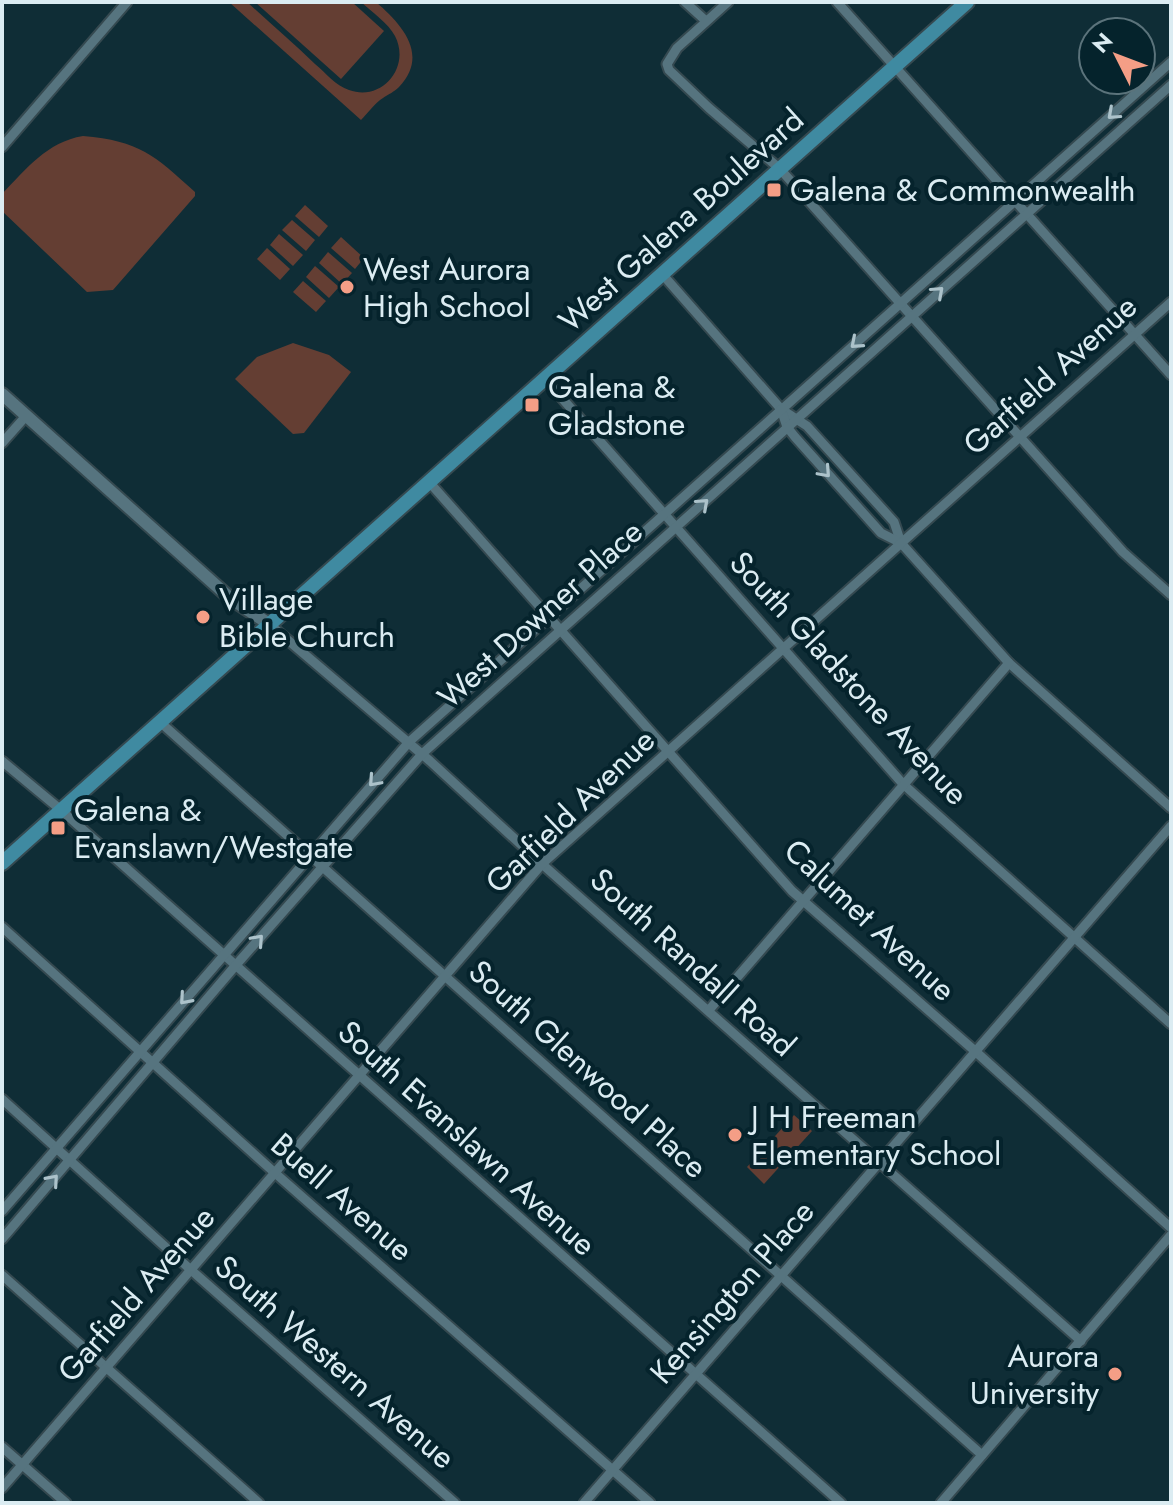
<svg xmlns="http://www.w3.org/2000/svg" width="1173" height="1505" viewBox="0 0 1173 1505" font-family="Jost,sans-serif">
	<rect width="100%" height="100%" fill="#0f2d36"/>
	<g fill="#643e33">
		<path d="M229 2H247C270 23 293 43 315 64 326 73 336 86 349 90 382 102 411 67 395 36 388 23 372 12 361 2H376C401 24 430 54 399 87 394 92 389 94 383 98 375 103 368 113 361 120Z"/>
		<polygon points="255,2 352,2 384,31 341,79"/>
		<path d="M83 136C140 141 154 155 195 192V196L113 290 87 292 2 211V194C26 169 47 142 83 136Z"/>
		<polygon points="305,205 328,226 319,237 295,216"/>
		<polygon points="292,220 315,240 306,251 282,230"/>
		<polygon points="279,234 303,255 293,266 270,245"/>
		<polygon points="341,237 364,258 355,269 331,248"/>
		<polygon points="267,248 290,269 280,280 257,259"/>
		<polygon points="328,252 352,273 342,284 319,263"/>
		<polygon points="315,266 339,287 329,298 306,277"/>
		<polygon points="303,281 326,301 316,312 293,292"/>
		<polygon points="293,343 329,355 351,372 304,433 293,434 235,379 257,357"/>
		<polygon points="794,1115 812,1131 764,1184 747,1167"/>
	</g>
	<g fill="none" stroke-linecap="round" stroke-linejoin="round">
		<g stroke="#354950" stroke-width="13">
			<g id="street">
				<polyline points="685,2 706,21"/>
				<polyline points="728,2 677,48 667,64 669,70 709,108 780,169 1123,552 1171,595"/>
				<polyline points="837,2 1171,375"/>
				<polyline points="2,147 127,2"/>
				<polyline points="663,275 781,409 807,426 894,522 901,543"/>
				<polyline points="545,379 903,784 1171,1024"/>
				<polyline points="781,409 787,427 795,437 881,533 901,543 1009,663 1171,808"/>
				<polyline points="2,443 26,416"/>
				<polyline points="430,483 792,891 975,1051 1171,1228"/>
				<polyline points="269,624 430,761 542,864 1081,1341"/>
				<polyline points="160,722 982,1455"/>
				<polyline points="2,761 61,810 841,1503"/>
				<polyline points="2,927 275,1173 650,1503"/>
				<polyline points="709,1010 1009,663"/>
				<polyline points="2,1099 191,1270 455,1503"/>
				<polyline points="2,1211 409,742 1171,62"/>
				<polyline points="2,1239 236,965 422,754 1171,85"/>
				<polyline points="2,1275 259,1503"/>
				<polyline points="2,1447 66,1503"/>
				<polyline points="2,1488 542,864 1171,302"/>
				<polyline points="584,1503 1171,826"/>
				<polyline points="941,1503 1171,1235"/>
			</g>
		</g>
		<g stroke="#354950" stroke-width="16">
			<polyline id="secondary" points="2,394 230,598 269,624"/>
		</g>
		<g stroke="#354950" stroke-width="18">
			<polyline id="primary" points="2,863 967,2"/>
		</g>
		<use href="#street" stroke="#56747f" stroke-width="9"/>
		<use href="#secondary" stroke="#56747f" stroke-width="12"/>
		<use href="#primary" stroke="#3f8aa1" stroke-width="14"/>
	</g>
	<defs><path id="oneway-chevron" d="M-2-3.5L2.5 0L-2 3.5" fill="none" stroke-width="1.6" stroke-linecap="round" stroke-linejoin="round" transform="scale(2)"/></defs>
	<g stroke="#acc2ca">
		<use href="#oneway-chevron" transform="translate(1113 114) rotate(138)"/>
		<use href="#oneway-chevron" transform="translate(938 292) rotate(-42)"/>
		<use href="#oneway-chevron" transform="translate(856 343) rotate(139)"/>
		<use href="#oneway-chevron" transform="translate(825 472) rotate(48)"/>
		<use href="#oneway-chevron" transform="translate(703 504) rotate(-42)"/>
		<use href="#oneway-chevron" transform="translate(374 781) rotate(132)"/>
		<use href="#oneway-chevron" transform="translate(258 940) rotate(-48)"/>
		<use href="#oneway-chevron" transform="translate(185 999) rotate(131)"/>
		<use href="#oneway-chevron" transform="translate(53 1180) rotate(-49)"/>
	</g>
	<g fill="#f49e86" stroke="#05232c" stroke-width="3">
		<rect x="766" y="182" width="16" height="16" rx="4"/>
		<circle cx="347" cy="287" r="8"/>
		<rect x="524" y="397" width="16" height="16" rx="4"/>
		<circle cx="203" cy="617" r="8"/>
		<rect x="50" y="820" width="16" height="16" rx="4"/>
		<circle cx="735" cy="1135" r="8"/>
		<circle cx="1115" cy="1374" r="8"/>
	</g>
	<g text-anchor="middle" stroke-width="8" stroke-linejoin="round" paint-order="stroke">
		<g font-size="32" fill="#dbecf2" stroke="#05232c" text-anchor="start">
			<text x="790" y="201">Galena &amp; Commonwealth</text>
			<text x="363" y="280">West Aurora<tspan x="363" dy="37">High School</tspan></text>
			<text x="548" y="398">Galena &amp;<tspan x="548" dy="37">Gladstone</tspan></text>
			<text x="219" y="610">Village<tspan x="219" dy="37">Bible Church</tspan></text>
			<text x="74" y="821">Galena &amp;<tspan x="74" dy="37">Evanslawn/Westgate</tspan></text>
			<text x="751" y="1128">J H Freeman<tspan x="751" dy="37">Elementary School</tspan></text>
			<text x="1099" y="1367" text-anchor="end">Aurora<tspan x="1099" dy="37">University</tspan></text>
		</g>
		<g font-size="32" fill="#dbecf2" stroke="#05232c">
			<text transform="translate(681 220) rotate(-42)" y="11">West Galena Boulevard</text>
			<text transform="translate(1050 375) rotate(-42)" y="11">Garfield Avenue</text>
			<text transform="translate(540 614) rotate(-42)" y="11">West Downer Place</text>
			<text transform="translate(849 678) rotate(47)" y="11">South Gladstone Avenue</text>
			<text transform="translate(570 811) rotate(-44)" y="11">Garfield Avenue</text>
			<text transform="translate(870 920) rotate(43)" y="11">Calumet Avenue</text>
			<text transform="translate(693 962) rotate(42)" y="11">South Randall Road</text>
			<text transform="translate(588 1069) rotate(42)" y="11">South Glenwood Place</text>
			<text transform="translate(467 1138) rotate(42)" y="11">South Evanslawn Avenue</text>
			<text transform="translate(342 1197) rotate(41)" y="11">Buell Avenue</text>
			<text transform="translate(732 1292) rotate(-49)" y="11">Kensington Place</text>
			<text transform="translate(136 1294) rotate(-49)" y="11">Garfield Avenue</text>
			<text transform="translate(335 1362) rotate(41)" y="11">South Western Avenue</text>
		</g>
	</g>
	<rect width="1173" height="1505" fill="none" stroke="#dbecf2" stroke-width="8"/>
	<g transform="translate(1117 56) rotate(312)"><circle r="38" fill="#05232c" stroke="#5b737b" stroke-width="2"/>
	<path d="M0-6L14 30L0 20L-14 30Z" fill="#f49e86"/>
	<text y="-12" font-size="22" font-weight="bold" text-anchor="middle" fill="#dbecf2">N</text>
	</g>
</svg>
